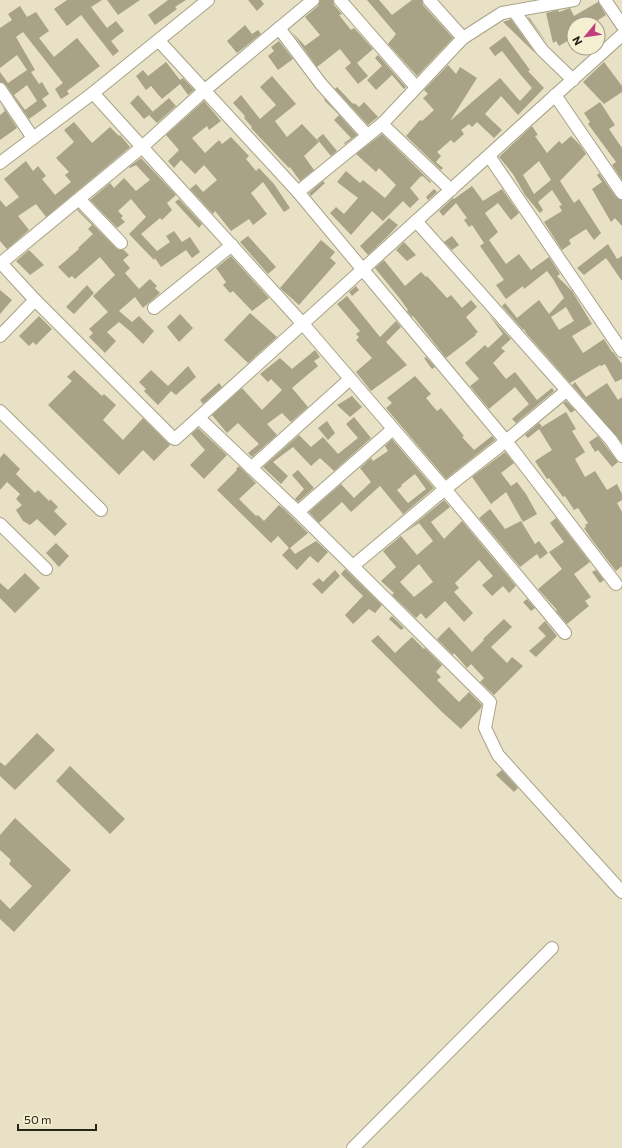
<svg xmlns="http://www.w3.org/2000/svg" width="622" height="1148" viewBox="0 0 622 1148" font-family="Commissioner,sans-serif">
	<rect width="100%" height="100%" fill="#e8e1c5"/>
	<g fill="#a8a287" fill-rule="evenodd">
		<polygon points="67,0 102,0 91,7 107,28 116,21 124,31 111,41 119,51 113,56 81,15 67,26 54,9"/>
		<polygon points="107,0 140,0 118,15"/>
		<polygon points="168,0 186,0 175,7 177,9 155,25 148,15"/>
		<polygon points="248,0 261,0 264,4 257,11"/>
		<polygon points="320,0 333,0 334,5 342,14 339,15 351,30 354,28 373,49 357,63 368,76 358,84 345,68 351,63 340,49 317,67 292,32 305,46 320,35 305,17 318,6"/>
		<polygon points="367,0 379,0 392,15 412,0 422,0 423,5 453,38 417,76 388,44 396,34"/>
		<polygon points="598,2 606,15 592,24 574,24 574,37 559,46 556,41 553,43 546,13 558,10 559,12 570,8 574,16"/>
		<path d="M20 6 27 17 36 12 49 31 39 38 54 57 77 38 100 66 67 91 69 94 61 99 55 89 63 83 23 32 16 37 35 70 31 72 39 84 42 82 49 94 42 99 47 106 29 119 6 85 0 82V72L8 83 27 70 17 55 0 68V28L12 20 8 14ZM27 85 37 101 25 110 14 95Z"/>
		<polygon points="529,17 549,46 528,18"/>
		<polygon points="511,19 536,54 503,22"/>
		<polygon points="245,25 252,34 258,30 261,34 237,53 227,41"/>
		<polygon points="505,36 530,70 528,71 544,88 518,115 501,96 485,114 502,130 494,138 477,122 472,127 469,124 461,130 464,134 454,143 451,140 437,152 441,156 436,162 443,168 441,170 405,135 406,136 420,120 422,121 434,110 423,98 428,94 424,90 448,65 456,74 460,67 477,78 450,121 500,78 520,101 532,88 520,74 502,51 495,56 489,48"/>
		<polygon points="279,41 293,59 278,70 268,56 274,51 271,47"/>
		<polygon points="378,55 406,87 404,89 392,75 376,90 367,80 382,66 375,58"/>
		<polygon points="166,62 180,80 183,78 194,90 188,95 180,84 162,99 151,86 146,90 136,76 143,70 148,76"/>
		<polygon points="604,62 622,86 622,92 604,104 583,82"/>
		<polygon points="272,76 296,104 275,121 287,137 302,124 319,142 304,156 314,170 300,181 290,167 289,168 251,128 252,127 244,118 245,116 233,103 241,95 260,119 276,105 260,87"/>
		<polygon points="337,87 353,104 354,103 359,107 364,102 378,117 368,125 335,89"/>
		<polygon points="138,95 153,112 144,119 130,103"/>
		<polygon points="169,98 176,106 157,123 149,115"/>
		<polygon points="325,99 357,135 345,144 344,143 351,138 334,120 339,115 324,100"/>
		<polygon points="204,101 221,121 209,130 207,126 192,138 205,153 219,140 222,144 231,137 249,156 246,159 256,171 259,168 274,184 290,208 284,212 263,182 251,193 267,214 253,225 249,219 231,231 215,211 213,214 190,189 196,184 203,192 217,180 204,165 195,174 181,160 174,168 168,161 179,150 166,135"/>
		<polygon points="600,102 615,125 609,129 622,148 622,180 612,165 616,162 588,124 590,122 584,113"/>
		<polygon points="1,103 17,128 0,140 0,115 5,111"/>
		<polygon points="74,122 92,143 110,127 119,136 120,135 130,147 46,217 36,204 18,216 29,230 7,249 0,241 0,200 6,207 19,197 4,179 26,161 33,171 38,166 46,176 42,179 55,195 71,182 65,175 69,172 56,158 74,142 64,130"/>
		<path d="M532 126 538 135 535 136 547 153 559 141 562 144 571 136 580 145 586 154 560 181 574 203 579 199 601 233 594 240 586 229 569 240 571 244 562 250 544 222 562 211 559 206 562 205 552 190 538 202 543 210 540 213 525 195 513 174 499 157ZM539 161 551 180 534 194 523 175Z"/>
		<polygon points="323,134 337,151 331,156 317,139"/>
		<polygon points="382,134 431,182 430,183 423,176 422,177 421,176 410,188 419,199 410,208 403,201 383,221 372,211 351,235 330,213 336,207 344,214 358,198 337,182 346,171 360,183 363,180 385,198 396,185 379,168 376,172 356,154"/>
		<polygon points="141,158 176,195 167,203 172,210 162,220 160,218 141,234 157,251 170,242 166,236 174,231 182,242 190,237 200,252 192,258 186,250 161,267 155,258 154,260 129,234 146,217 131,199 118,211 123,216 121,218 125,222 117,228 90,200 110,183 114,188 124,178 136,191 150,180 136,165 130,168 129,167"/>
		<polygon points="599,173 616,197 622,200 622,226 615,218 611,222 592,189 602,182 597,175"/>
		<polygon points="323,181 325,183 311,196 309,193"/>
		<path d="M472 186 483 201 502 189 519 213 511 220 498 203 485 213 498 232 488 241 489 240 506 264 519 254 531 270 549 257 560 274 557 276 572 291 592 324 572 336 583 353 604 339 612 352H613L622 364V379L615 382 605 364 601 366 600 365 570 383 526 333 524 329 523 330 502 306 505 303 517 318 539 300 549 314 564 298 553 279 547 271 524 289 523 286 506 299 496 285 504 280 480 246 484 243 472 225 469 227 464 220 467 218 456 203 443 216 439 211 453 198 454 199ZM566 307 574 321 559 330 551 317Z"/>
		<polygon points="434,189 437,192 428,200 426,197"/>
		<polygon points="179,199 202,224 199,228 175,202"/>
		<polygon points="78,209 116,248 119,250 124,250 129,255 123,260 130,268 125,273 139,289 150,279 157,286 155,288 160,293 143,308 135,297 119,311 132,322 139,316 154,331 143,344 130,331 119,322 107,332 116,341 105,353 89,337 93,333 89,329 108,312 93,296 115,275 100,257 75,279 72,276 69,278 58,267 79,249 78,248 93,234 88,229 92,225 77,210"/>
		<polygon points="389,218 398,225 390,234 368,255 360,246"/>
		<polygon points="248,236 276,267 268,274 240,242"/>
		<polygon points="452,236 459,245 452,250 444,242"/>
		<polygon points="321,240 335,252 330,258 336,263 299,305 280,288"/>
		<polygon points="404,242 416,255 407,261 396,250"/>
		<polygon points="608,244 617,259 622,256 622,281 606,258 584,275 577,268"/>
		<polygon points="29,250 44,265 30,275 16,261"/>
		<polygon points="231,256 269,298 252,311 233,291 230,293 223,285 226,282 216,268"/>
		<polygon points="384,260 405,286 421,272 426,277 427,276 447,298 451,295 462,308 471,300 477,307 466,317 478,332 475,334 476,335 446,358 413,316 412,317 407,311 408,310 401,300 375,268"/>
		<polygon points="87,285 94,293 74,314 66,307"/>
		<polygon points="356,286 359,290 352,296 349,292"/>
		<polygon points="0,290 12,300 0,314"/>
		<polygon points="347,296 380,337 396,321 401,327 386,342 407,365 371,391 356,372 372,358 356,340 359,337 356,334 360,331 337,304"/>
		<polygon points="250,313 277,337 248,363 224,340"/>
		<polygon points="180,314 193,328 179,342 167,327"/>
		<polygon points="489,315 511,339 501,348 505,351 493,363 506,379 515,372 537,400 552,388 554,391 516,423 512,419 529,404 515,387 489,409 470,386 479,379 465,363 485,345 488,348 503,334"/>
		<polygon points="39,316 52,329 36,345 33,342 29,346 19,336"/>
		<polygon points="315,350 320,357 314,361 318,366 292,388 308,407 291,422 282,413 267,424 277,435 252,457 248,453 259,444 238,423 227,433 212,415 242,388 262,410 282,390 271,379 268,382 260,374 280,358 292,369"/>
		<polygon points="426,357 435,367 432,369 424,358"/>
		<polygon points="188,366 196,377 176,395 171,391 158,405 144,391 146,389 139,382 151,370 168,386"/>
		<polygon points="74,370 102,396 104,394 116,405 103,420 123,440 143,418 170,445 154,461 143,450 119,475 48,405 72,381 67,377"/>
		<polygon points="415,376 431,394 426,398 437,411 441,408 464,436 462,437 474,450 492,436 495,440 446,479 386,408 392,403 387,398"/>
		<polygon points="575,382 586,397 607,383 618,400 622,397 622,443 572,385"/>
		<polygon points="219,383 222,387 203,404 200,400"/>
		<polygon points="352,396 362,407 350,417 337,405"/>
		<polygon points="566,401 575,410 571,413 563,403"/>
		<polygon points="566,412 576,429 572,431 585,452 575,459 585,477 595,471 607,490 617,484 622,494 622,500 617,503 622,512 622,566 616,571 592,540 584,528 586,527 585,525 588,523 578,508 574,510 565,496 563,497 549,478 547,479 535,461 552,450 539,429 528,438 525,435 539,423 542,426 540,428"/>
		<polygon points="354,417 371,438 334,471 320,458 311,466 293,447 273,462 288,476 281,484 263,467 299,435 311,447 323,437 338,454 358,438 346,424"/>
		<polygon points="327,421 335,433 328,440 318,428"/>
		<polygon points="198,428 227,455 204,479 190,465 205,450 191,434"/>
		<polygon points="598,436 618,462 612,467 598,450 595,452 589,442"/>
		<path d="M392 439 434 488 394 522 403 514 380 486 351 512 342 502 319 523 309 512 341 484 354 498 371 482 360 468 371 458 373 461 388 451 385 446ZM415 474 426 489 408 503 397 490 402 486 401 485Z"/>
		<polygon points="505,452 514,463 501,473 511,486 517,482 526,494 537,514 523,522 506,492 491,504 472,477"/>
		<polygon points="4,453 20,469 16,474 35,493 38,490 49,501 50,499 58,507 54,511 67,524 55,536 37,519 30,525 23,521 16,510 22,505 16,499 20,494 7,482 0,490 0,458"/>
		<polygon points="239,466 256,483 239,499 256,516 258,515 264,521 279,505 284,509 308,533 290,548 295,554 316,541 328,552 318,563 310,556 297,570 282,555 289,548 278,536 271,543 217,490 237,470 236,469"/>
		<polygon points="298,470 314,488 298,502 295,499 304,489 292,475"/>
		<path d="M444 500 450 507 431 522 444 539 462 521 516 586 509 593 503 586 492 596 482 585 493 576 479 560 455 583 459 588 454 592 473 613 464 622 445 601 426 619 421 613 416 618 392 595 394 593 381 581 396 567 383 551 401 536 417 555 433 541 419 523 404 533ZM419 564 433 582 414 597 400 582Z"/>
		<polygon points="490,509 505,529 521,521 535,544 539,541 548,553 540,559 537,554 520,567 479,518"/>
		<polygon points="556,518 590,562 574,574 591,597 585,601 589,606 567,624 556,611 557,610 538,589 562,569 549,552 564,542 550,523"/>
		<polygon points="56,543 69,556 59,567 46,553"/>
		<polygon points="345,569 382,605 375,613 369,609 353,624 345,615 363,596 341,574"/>
		<polygon points="335,570 340,576 322,594 312,584 319,578 323,582"/>
		<polygon points="596,570 604,580 600,583 592,572"/>
		<polygon points="25,573 40,588 15,613 0,598 0,583 8,590"/>
		<polygon points="527,599 535,608 531,611 523,602"/>
		<polygon points="392,616 404,628 401,630 389,619"/>
		<polygon points="504,619 512,627 491,647 507,663 512,657 523,666 494,695 480,682 484,678 471,664 467,668 454,653 453,655 437,639 449,627 472,652 484,640 483,639"/>
		<polygon points="545,621 557,636 536,657 529,651 546,636 538,628"/>
		<polygon points="378,635 395,653 412,637 424,649 425,648 442,665 436,672 441,677 437,680 459,702 469,692 482,705 481,708 461,729 442,712 371,641"/>
		<polygon points="37,733 55,750 15,790 0,776 0,762 5,766"/>
		<polygon points="70,766 125,819 110,834 56,781"/>
		<polygon points="502,770 518,788 514,792 496,775"/>
		<polygon points="15,818 71,870 14,932 0,919 0,899 10,909 32,886 9,864 11,860 0,850 0,835"/>
	</g>
	<g fill="none" stroke-linecap="round" stroke-linejoin="round">
		<g stroke="#a9a287" stroke-width="14">
			<g id="minor">
				<polyline points="340,0 416,87"/>
				<polyline points="429,0 463,38"/>
				<polyline points="605,0 622,25"/>
				<polyline points="514,11 542,50 573,80"/>
				<polyline points="279,28 321,84 367,135"/>
				<polyline points="159,41 298,192 506,441 616,584"/>
				<polyline points="0,89 33,138"/>
				<polyline points="93,93 303,324 445,489 565,633"/>
				<polyline points="555,95 622,193"/>
				<polyline points="382,124 451,190"/>
				<polyline points="489,156 622,351"/>
				<polyline points="0,163 93,93 208,0"/>
				<polyline points="298,192 382,124 463,38 502,13 574,0"/>
				<polyline points="79,199 121,243"/>
				<polyline points="416,221 611,440 622,456"/>
				<polyline points="0,262 35,300 173,438 175,439 622,35"/>
				<polyline points="1,263 142,147 205,90 313,0"/>
				<polyline points="154,308 232,245"/>
				<polyline points="0,336 35,300"/>
				<polyline points="0,411 101,510"/>
				<polyline points="199,418 298,512 490,702 485,728 498,755 622,892"/>
				<polyline points="251,468 350,379"/>
				<polyline points="298,512 393,429"/>
				<polyline points="0,524 46,569"/>
				<polyline points="353,566 445,489 506,441 566,391"/>
				<polyline points="353,1148 552,948"/>
			</g>
		</g>
		<use href="#minor" stroke="#fff" stroke-width="12"/>
	</g>
	<g transform="translate(586 36) rotate(241)"><circle r="19" fill="#f5efd2" stroke="#a29d88"/>
	<path d="M0-3L7 15L0 10L-7 15Z" fill="#c33c7c"/>
	<text y="-6" font-size="11" font-weight="bold" text-anchor="middle" fill="#262319">N</text>
	</g>
	<path d="M18 1124v6h78v-6" fill="none" stroke="#262319" stroke-width="2"/>
	<text x="24" y="1124" font-size="12" fill="#262319" stroke="#f5efd2" stroke-width="3" paint-order="stroke">50 m</text>
</svg>
